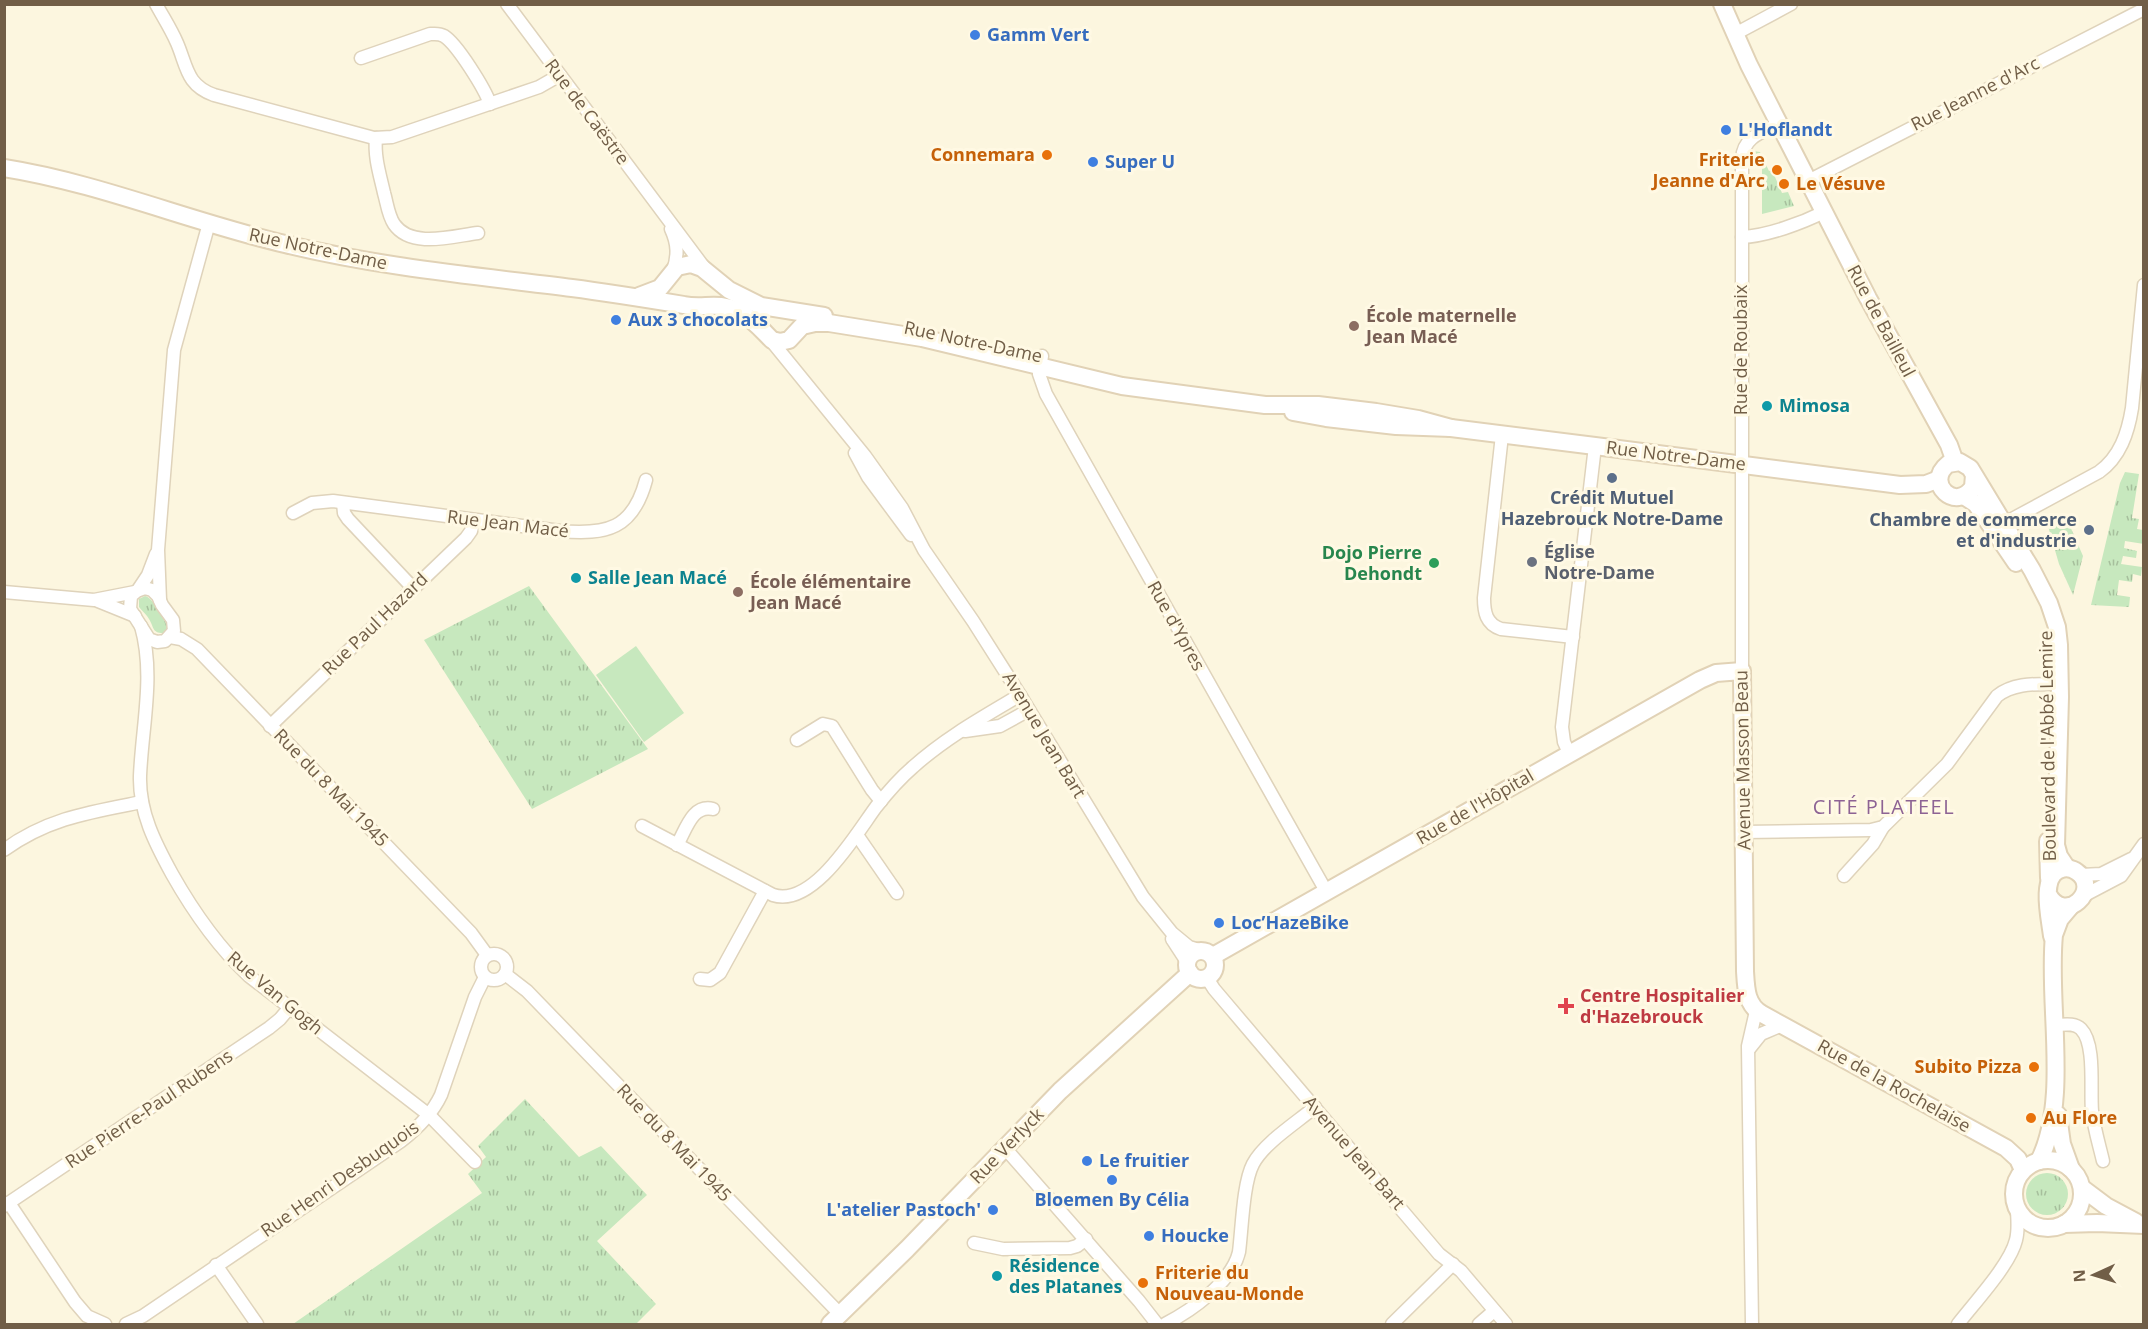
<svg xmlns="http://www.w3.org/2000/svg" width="2148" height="1329" viewBox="0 0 2148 1329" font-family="'Open Sans',sans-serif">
	<defs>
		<pattern id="grass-tufts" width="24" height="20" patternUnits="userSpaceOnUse" patternTransform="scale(1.5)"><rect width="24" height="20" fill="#c7e8be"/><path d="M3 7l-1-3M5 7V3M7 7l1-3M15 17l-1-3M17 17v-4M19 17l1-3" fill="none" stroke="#a6bf9c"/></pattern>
	</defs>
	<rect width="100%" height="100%" fill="#fcf6df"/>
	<g fill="url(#grass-tufts)">
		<polygon points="1753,151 1760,152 1769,171 1772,170 1782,193 1788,192 1794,206 1762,214 1762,162 1752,155"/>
		<polygon points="2125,472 2139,474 2132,518 2139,519 2137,529 2143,530 2144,544 2125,541 2124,548 2137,551 2136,558 2123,556 2121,564 2142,567 2141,576 2133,574 2132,582 2119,580 2117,595 2130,597 2129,607 2091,605 2120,483"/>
		<polygon points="2066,517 2083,556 2073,595 2059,564 2048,526"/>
		<polygon points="529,586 648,749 532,809 424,640"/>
		<path d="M145 596C153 598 167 620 167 629L163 633C152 633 154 627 149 619 147 615 142 611 139 607V599Z"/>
		<polygon points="525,1099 579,1157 601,1146 647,1195 597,1241 656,1304 636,1324 293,1324 482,1193 468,1174 486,1157 478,1146"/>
		<circle cx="2047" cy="1194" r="21"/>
	</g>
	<polygon fill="#c7e8be" points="636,646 684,713 644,742 596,675"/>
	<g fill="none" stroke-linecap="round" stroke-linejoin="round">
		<g stroke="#dfd3bb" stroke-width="15">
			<g id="street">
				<path d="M156 4C163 17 171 29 177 43 187 66 186 85 214 95L374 138 392 137 539 87 560 75"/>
				<polyline points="507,4 706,270"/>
				<polyline points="1735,34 1791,4"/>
				<path d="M361 58 430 34C435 34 439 33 444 36 457 44 485 89 490 104"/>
				<path d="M376 138C374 157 380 175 384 193 387 203 388 215 394 224 411 249 453 236 478 233"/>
				<polyline points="1808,181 2144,9"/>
				<path d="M671 229C678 244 678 256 673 271"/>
				<path d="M1742 237C1767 236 1802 223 1824 212"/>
				<polyline points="769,338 865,456 902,508 924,550 973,621 1020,695 1143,897 1172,933 1189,947 1199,950"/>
				<polyline points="1042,356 1039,374 1046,394 1326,891"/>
				<path d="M1502 435 1484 598C1484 612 1486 624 1501 629L1573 637"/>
				<polyline points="855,453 868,477 911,535"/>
				<polyline points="343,503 344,513 348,519 413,588"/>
				<path d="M293 513 312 503 333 501 560 531C607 535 633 529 646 480"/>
				<path d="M2003 524 2099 472C2120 457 2128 433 2132 408L2144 285"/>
				<polygon points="145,588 152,590 158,596 162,605 173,620 174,631 165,641 157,642 149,639 130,609 131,596 137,591"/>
				<polyline points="138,590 148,575 156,554"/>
				<polyline points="4,592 94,600 135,592"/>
				<polyline points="160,600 158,550 174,350 209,223"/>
				<polyline points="98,601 135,616"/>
				<path d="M141 626C155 675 142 726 140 776 139 812 155 843 172 874 194 913 217 946 249 976L429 1115 475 1162"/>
				<polyline points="170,637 181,639 197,649 471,933 487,955"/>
				<path d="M1742 671V159C1743 137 1762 132 1779 124"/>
				<polyline points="270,726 466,538 471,531 474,520"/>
				<polyline points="965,731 1000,726 1029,710"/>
				<polyline points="797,740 823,724 832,726 872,790 881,801"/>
				<polyline points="1569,753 1564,742 1562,727 1595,446"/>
				<path d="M642 826 773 895C813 908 856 834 876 807 887 793 899 779 913 767 945 738 983 717 1020 695"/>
				<path d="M1744 832 1871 830 1883 827 1947 764 1997 696C2012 684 2031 684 2050 684"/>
				<polyline points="857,835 897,893"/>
				<path d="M677 845C686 830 692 804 713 809"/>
				<path d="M4 850C48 818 91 812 142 802"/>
				<polyline points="2081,875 2101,874 2131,859"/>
				<polyline points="1844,876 1873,844 1883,827"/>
				<polyline points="2083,896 2121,876 2144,844"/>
				<polyline points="1172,939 1187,962"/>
				<circle cx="494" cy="967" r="13"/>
				<polyline points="505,974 527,991 840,1314"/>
				<polyline points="1207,978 1214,989 1439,1254 1461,1271 1506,1324"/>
				<polyline points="700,979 710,980 720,973 765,891"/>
				<path d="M2054 1025C2063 1025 2074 1022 2081 1029 2096 1044 2090 1090 2092 1111 2094 1128 2099 1144 2103 1161"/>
				<polyline points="1749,1049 1761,1034 1782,1025"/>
				<polyline points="1004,1147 1139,1301 1157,1324"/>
				<polyline points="9,1203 75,1302 87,1316 105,1324"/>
				<polyline points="4,1206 269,1028 280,1019 290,1007"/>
				<polyline points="974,1243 1003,1249 1070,1248 1077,1246 1086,1239"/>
				<polyline points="216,1265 257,1324"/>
				<path d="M126 1324 143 1316 401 1141C418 1128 432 1114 441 1095L475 997 485 977"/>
				<path d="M1165 1324C1191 1311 1232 1282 1239 1252 1242 1229 1243 1183 1253 1164 1264 1143 1296 1123 1315 1107"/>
				<polyline points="1392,1324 1453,1264"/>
				<polyline points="1479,1324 1494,1311"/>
				<polyline points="1752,1324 1748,1046 1756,1011"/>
				<path d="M1958 1324C1974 1303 2010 1265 2016 1240 2019 1229 2017 1218 2017 1208"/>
			</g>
		</g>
		<g stroke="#e1d2b6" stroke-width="20">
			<g id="secondary">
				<polyline points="1722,4 1749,65 1868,298 1949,445 1955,462"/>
				<path d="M4 168C99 183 191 222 285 244 379 267 476 276 572 288 610 293 647 299 684 305 704 309 717 301 738 311 752 318 761 329 772 340L780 342 789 340 802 326 815 323H829L922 338 1122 386 1265 405H1318L1376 412 1418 419 1451 428"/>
				<polyline points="639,296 660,288 677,267 691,264 702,268 729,290 761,306 824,316"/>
				<polyline points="1293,412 1326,418 1396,426 1451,428 1595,446 1900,485 1926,484 1939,479"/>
				<path d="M1974 475 1973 487C1956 513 1924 483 1948 464L1960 462 1970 468 2032 570 2049 603 2057 627 2059 645 2060 697 2056 845 2059 856 2067 868"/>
				<polyline points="1964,496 1976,504 2016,563"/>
				<polyline points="2048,841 2049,878"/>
				<path d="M2048 894C2065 926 2102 889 2077 872 2072 868 2065 867 2059 870 2040 878 2050 919 2052 936"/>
				<circle cx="1201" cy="965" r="14"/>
				<path d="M1213 956 1700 680 1716 673 1742 671 1745 971C1746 988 1746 1005 1762 1014L2006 1148 2018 1159 2023 1170"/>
				<polyline points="2058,1115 2062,1144 2071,1169"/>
				<circle cx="2048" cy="1194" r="34"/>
				<path d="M2039 1161C2070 1099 2047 1004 2054 935L2060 919 2071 906"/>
				<polyline points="2082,1188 2106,1206 2136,1222"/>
				<polyline points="2064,1224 2097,1223 2144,1225"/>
				<polyline points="830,1324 907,1249 1060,1091 1190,973"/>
			</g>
		</g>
		<use href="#street" stroke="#fff" stroke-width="12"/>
		<use href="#secondary" stroke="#fff" stroke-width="16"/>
	</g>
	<g fill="#3f7fe0" stroke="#fff9e4" stroke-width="2">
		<circle cx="975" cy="35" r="6"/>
		<circle cx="1726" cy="130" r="6"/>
		<circle cx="1093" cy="162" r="6"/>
		<circle cx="616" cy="320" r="6"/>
		<circle cx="1219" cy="923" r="6"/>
		<circle cx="1087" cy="1161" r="6"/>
		<circle cx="1112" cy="1180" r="6"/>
		<circle cx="993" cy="1210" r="6"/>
		<circle cx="1149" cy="1236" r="6"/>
	</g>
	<g fill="#e8710a" stroke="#fff9e4" stroke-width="2">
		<circle cx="1047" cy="155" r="6"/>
		<circle cx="1777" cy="170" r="6"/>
		<circle cx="1784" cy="184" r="6"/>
		<circle cx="2034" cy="1067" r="6"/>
		<circle cx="2031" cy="1118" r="6"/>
		<circle cx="1143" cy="1283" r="6"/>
	</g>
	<g fill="#8d6e63" stroke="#fff9e4" stroke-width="2">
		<circle cx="1354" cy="326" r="6"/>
		<circle cx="738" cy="592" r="6"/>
	</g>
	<g fill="#0f9aa8" stroke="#fff9e4" stroke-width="2">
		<circle cx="1767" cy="406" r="6"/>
		<circle cx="576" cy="578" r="6"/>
		<circle cx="997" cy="1276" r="6"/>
	</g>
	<g fill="#5c6f8a" stroke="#fff9e4" stroke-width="2">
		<circle cx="1612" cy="478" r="6"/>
		<circle cx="2089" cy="530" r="6"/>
	</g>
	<circle fill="#6b7280" stroke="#fff9e4" stroke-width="2" cx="1532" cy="562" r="6"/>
	<circle fill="#2e9e5b" stroke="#fff9e4" stroke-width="2" cx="1434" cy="563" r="6"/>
	<path fill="#e0444e" stroke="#fff9e4" stroke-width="2" d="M1563 997h6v6h6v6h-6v6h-6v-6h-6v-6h6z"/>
	<g text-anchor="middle" stroke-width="6" stroke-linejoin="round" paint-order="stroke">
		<g font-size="18" font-weight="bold" fill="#366cbe" stroke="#fff9e4" text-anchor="start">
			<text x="987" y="41">Gamm Vert</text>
			<text x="1738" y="136">L'Hoflandt</text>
			<text x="1105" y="168">Super U</text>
			<text x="628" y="326">Aux 3 chocolats</text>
			<text x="1231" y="929">Loc’HazeBike</text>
			<text x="1099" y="1167">Le fruitier</text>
			<text x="1112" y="1206" text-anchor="middle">Bloemen By Célia</text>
			<text x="981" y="1216" text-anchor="end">L'atelier Pastoch'</text>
			<text x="1161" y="1242">Houcke</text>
		</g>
		<g font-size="18" fill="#715e47" stroke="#fff9e4">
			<text transform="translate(1975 94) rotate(-27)" y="6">Rue Jeanne d'Arc</text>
			<text transform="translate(587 112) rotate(53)" y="6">Rue de Caëstre</text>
			<text transform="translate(318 249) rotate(12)" y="6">Rue Notre-Dame</text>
			<text transform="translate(1881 321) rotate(62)" y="6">Rue de Bailleul</text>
			<text transform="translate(973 342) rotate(12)" y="6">Rue Notre-Dame</text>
			<text transform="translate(1741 350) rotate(-90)" y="6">Rue de Roubaix</text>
			<text transform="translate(1676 456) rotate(7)" y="6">Rue Notre-Dame</text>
			<text transform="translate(508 524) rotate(7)" y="6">Rue Jean Macé</text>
			<text transform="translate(375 624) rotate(-44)" y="6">Rue Paul Hazard</text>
			<text transform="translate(1176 626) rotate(61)" y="6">Rue d'Ypres</text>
			<text transform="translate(1044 735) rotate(59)" y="6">Avenue Jean Bart</text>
			<text transform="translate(2048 746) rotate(-91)" y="6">Boulevard de l'Abbé Lemire</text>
			<text transform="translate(1743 760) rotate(-91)" y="6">Avenue Masson Beau</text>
			<text transform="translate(331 788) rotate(46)" y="6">Rue du 8 Mai 1945</text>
			<text transform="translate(1475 807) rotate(-30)" y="6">Rue de l'Hôpital</text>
			<text transform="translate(275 993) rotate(40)" y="6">Rue Van Gogh</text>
			<text transform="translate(1894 1086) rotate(29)" y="6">Rue de la Rochelaise</text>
			<text transform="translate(149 1109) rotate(-34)" y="6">Rue Pierre-Paul Rubens</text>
			<text transform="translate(674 1143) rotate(46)" y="6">Rue du 8 Mai 1945</text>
			<text transform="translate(1007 1146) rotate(-46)" y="6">Rue Verlyck</text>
			<text transform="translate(1354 1153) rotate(49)" y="6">Avenue Jean Bart</text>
			<text transform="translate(340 1179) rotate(-35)" y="6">Rue Henri Desbuquois</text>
		</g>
		<g font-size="18" font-weight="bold" fill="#c56008" stroke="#fff9e4" text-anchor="end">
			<text x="1035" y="161">Connemara</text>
			<text x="1765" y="166">Friterie<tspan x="1765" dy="21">Jeanne d'Arc</tspan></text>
			<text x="1796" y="190" text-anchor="start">Le Vésuve</text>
			<text x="2022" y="1073">Subito Pizza</text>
			<text x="2043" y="1124" text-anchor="start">Au Flore</text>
			<text x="1155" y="1279" text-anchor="start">Friterie du<tspan x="1155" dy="21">Nouveau-Monde</tspan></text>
		</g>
		<g font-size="18" font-weight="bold" fill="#785e54" stroke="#fff9e4" text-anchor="start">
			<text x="1366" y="322">École maternelle<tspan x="1366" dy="21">Jean Macé</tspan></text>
			<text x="750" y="588">École élémentaire<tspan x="750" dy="21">Jean Macé</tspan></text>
		</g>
		<g font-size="18" font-weight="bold" fill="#0d838f" stroke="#fff9e4" text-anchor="start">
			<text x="1779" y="412">Mimosa</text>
			<text x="588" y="584">Salle Jean Macé</text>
			<text x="1009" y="1272">Résidence<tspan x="1009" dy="21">des Platanes</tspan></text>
		</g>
		<g font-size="18" font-weight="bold" fill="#4e5e75" stroke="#fff9e4">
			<text x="1612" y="504">Crédit Mutuel<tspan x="1612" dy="21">Hazebrouck Notre-Dame</tspan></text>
			<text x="2077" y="526" text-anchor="end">Chambre de commerce<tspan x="2077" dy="21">et d'industrie</tspan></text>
		</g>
		<g font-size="18" font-weight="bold" fill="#5b616d" stroke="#fff9e4" text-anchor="start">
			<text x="1544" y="558">Église<tspan x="1544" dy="21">Notre-Dame</tspan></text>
		</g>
		<g font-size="18" font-weight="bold" fill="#27864d" stroke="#fff9e4" text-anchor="end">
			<text x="1422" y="559">Dojo Pierre<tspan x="1422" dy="21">Dehondt</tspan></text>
		</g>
		<g font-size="18" font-weight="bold" fill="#be3a42" stroke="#fff9e4" text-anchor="start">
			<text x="1580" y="1002">Centre Hospitalier<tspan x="1580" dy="21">d'Hazebrouck</tspan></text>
		</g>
		<g font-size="20" letter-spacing="1.5" fill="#8d6394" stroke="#fff9e4">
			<text x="1884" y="814">CITÉ PLATEEL</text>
		</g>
	</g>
	<rect width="2148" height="1329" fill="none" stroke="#715e47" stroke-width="12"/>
	<g transform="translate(2094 1275) rotate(266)" stroke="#fff9e4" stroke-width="4.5" paint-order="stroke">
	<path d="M0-4.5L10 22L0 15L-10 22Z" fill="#715e47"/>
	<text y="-9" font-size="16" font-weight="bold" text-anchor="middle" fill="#715e47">N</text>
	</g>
</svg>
